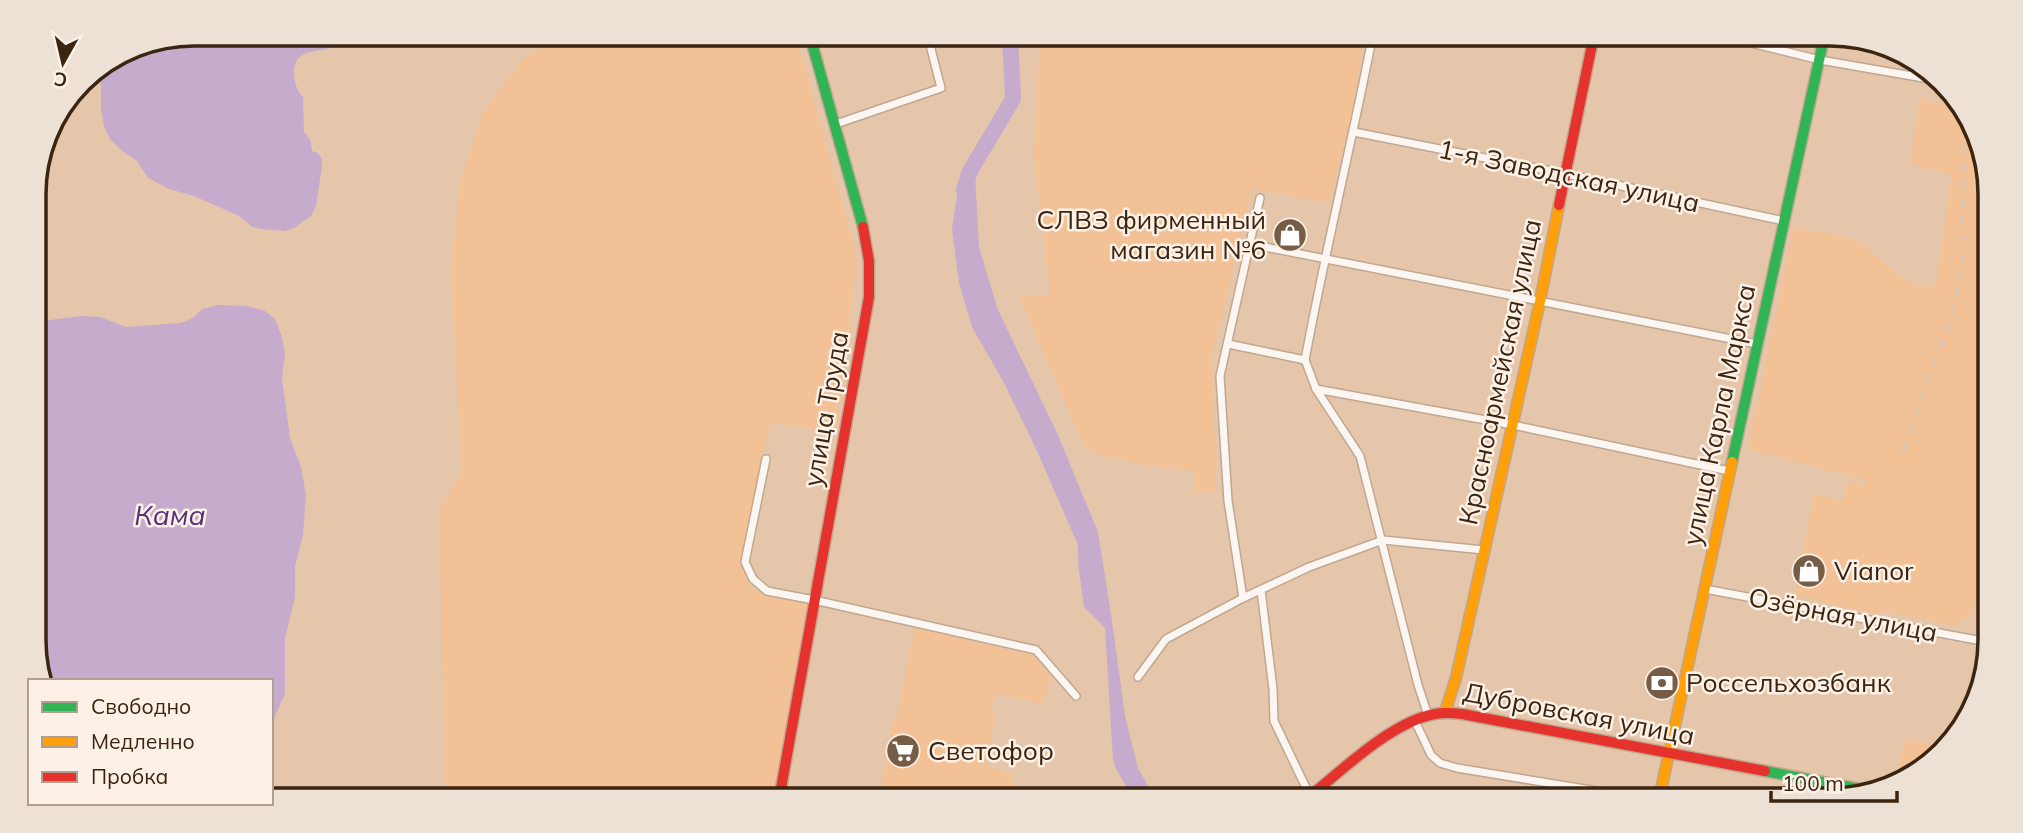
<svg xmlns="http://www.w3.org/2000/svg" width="2023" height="833" viewBox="0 0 2023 833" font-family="Mulish,sans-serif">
	<rect width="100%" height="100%" fill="#e6c6aa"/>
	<g fill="#f2c195">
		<polygon points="564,35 796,36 857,257 837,433 770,422 741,563 751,589 808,601 774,794 446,793 439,511 462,472 451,270 460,184 483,113 523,59"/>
		<polygon points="1040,38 1364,39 1351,118 1329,203 1252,188 1212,356 1216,492 1194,493 1196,471 1138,464 1086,450 1019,296 1050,295 1034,154"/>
		<polygon points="1920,98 1961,107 1988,173 1983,570 1980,570 1972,614 1954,626 1884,610 1880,615 1798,596 1795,591 1814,494 1843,501 1848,481 1865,484 1866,480 1748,449 1794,227 1855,239 1905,281 1935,288 1952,175 1910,164"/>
		<polygon points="915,627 1033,655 1051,678 1043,704 996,693 991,711 996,714 985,766 1011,773 1012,786 1026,789 1025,795 885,795 882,783 892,723 897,716"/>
		<polygon points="1909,739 1942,745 1927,767 1895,779 1904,744"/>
	</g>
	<g fill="#c6abcd">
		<path d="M194 33 330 34 332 44 331 48C322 51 311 50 302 55 289 64 293 87 303 97L304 132 310 139 312 151 318 153 322 159V166L316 206 311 216 294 228 285 231 260 229 251 226 239 216 194 196 169 189 148 178 137 161 121 150 110 139 104 126 101 109V65L133 45Z"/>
		<path d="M968 170 975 174 979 247 998 310 1058 435 1098 532 1112 621 1125 716 1138 768 1150 789V796H1129C1127 783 1116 773 1113 760L1105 628 1084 607 1078 563V545L1037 451 1004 383 972 327 959 283 952 229 958 189Z"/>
		<polygon points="218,305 247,306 265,311 275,319 282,337 285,353 282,378 290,438 301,467 306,495 303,535 295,567 295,597 285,638 285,694 275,716 271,735 271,681 42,681 36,670 34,322 82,316 100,317 126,327 181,323 193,318 202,309"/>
	</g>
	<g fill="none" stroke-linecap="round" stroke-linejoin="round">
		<polyline stroke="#c6abcd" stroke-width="16" points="964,190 970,171 1013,99 1010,37"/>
		<g stroke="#c0a790" stroke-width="10">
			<g id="street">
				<polyline points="1743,41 1820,60 1935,80"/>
				<polyline points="836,124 941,88 928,37"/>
				<polyline points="1354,132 1566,174 1784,221"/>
				<polyline points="1250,244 1757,344"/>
				<polyline points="1228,344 1305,360"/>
				<polyline points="1305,360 1316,389 1360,456 1418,685 1428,715"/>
				<path d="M1305 360C1325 252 1351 146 1372 39"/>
				<polyline points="1316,389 1513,425 1729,471"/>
				<polyline points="766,459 745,562 753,579 767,591 814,600 1036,650 1076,696"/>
				<polyline points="1705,589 1982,641"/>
				<polyline points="1261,590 1273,689 1274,721 1310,796"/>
				<polyline points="1243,598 1228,501 1220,376 1260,198"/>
				<polyline points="1138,677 1166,639 1243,598 1309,567 1383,540 1484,550"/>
				<polyline points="1415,721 1431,755 1440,763 1457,768 1640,798"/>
			</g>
		</g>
		<g stroke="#c0a790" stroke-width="13">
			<g id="fast">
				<polyline points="810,36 863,227"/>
				<polyline points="1732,462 1823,42"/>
				<polyline points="1765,771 1865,790"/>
			</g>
		</g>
		<g stroke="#c0a790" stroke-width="13">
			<g id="slow">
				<polyline points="1445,712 1456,678 1540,301 1559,205"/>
				<polyline points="1659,799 1732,462"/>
			</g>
		</g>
		<g stroke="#c0a790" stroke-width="13">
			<g id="jam">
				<polyline points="1559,205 1593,40"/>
				<polyline points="780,794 869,297 869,261 863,227"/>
				<path d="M1309 797C1342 770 1393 721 1435 714 1444 712 1453 713 1462 714L1765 771"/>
			</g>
		</g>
		<use href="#street" stroke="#fbf6f2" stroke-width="7"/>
		<use href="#fast" stroke="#30b455" stroke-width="10"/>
		<use href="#slow" stroke="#ff9f0a" stroke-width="10"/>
		<use href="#jam" stroke="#e5322d" stroke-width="10"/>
		<polyline stroke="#d2c8bf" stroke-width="2.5" stroke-dasharray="9 9" stroke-linecap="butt" points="1903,450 1951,316 1957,291 1962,264 1965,116"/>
	</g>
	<defs>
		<g id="shop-disc" transform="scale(1.75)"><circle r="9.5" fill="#775d46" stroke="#fdf1e7"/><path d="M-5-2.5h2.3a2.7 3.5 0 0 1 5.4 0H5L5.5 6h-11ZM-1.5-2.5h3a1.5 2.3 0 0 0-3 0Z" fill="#fff"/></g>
		<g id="bank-disc" transform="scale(1.75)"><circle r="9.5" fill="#775d46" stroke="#fdf1e7"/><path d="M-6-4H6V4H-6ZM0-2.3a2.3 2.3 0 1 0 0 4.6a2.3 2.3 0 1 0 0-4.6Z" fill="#fff"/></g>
		<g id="supermarket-disc" transform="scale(1.75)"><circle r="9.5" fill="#775d46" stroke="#fdf1e7"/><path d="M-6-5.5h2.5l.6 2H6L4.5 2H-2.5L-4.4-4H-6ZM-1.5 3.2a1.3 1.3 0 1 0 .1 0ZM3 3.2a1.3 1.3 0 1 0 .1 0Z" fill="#fff"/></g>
	</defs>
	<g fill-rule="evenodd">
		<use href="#shop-disc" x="1290" y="235"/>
		<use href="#shop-disc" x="1809" y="571"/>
		<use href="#bank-disc" x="1662" y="683"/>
		<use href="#supermarket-disc" x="903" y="751"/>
	</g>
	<g text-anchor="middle" stroke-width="5" stroke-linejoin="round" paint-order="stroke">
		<g font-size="26" fill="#3b2510" stroke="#fdf1e7">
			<text transform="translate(1569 176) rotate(12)" y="9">1-я Заводская улица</text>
			<text transform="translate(1500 372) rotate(-78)" y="9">Красноармейская улица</text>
			<text transform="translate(826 409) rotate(-80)" y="9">улица Труда</text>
			<text transform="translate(1719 415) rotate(-78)" y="9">улица Карла Маркса</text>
			<text transform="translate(1843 615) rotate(11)" y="9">Озёрная улица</text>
			<text transform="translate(1579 714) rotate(11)" y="9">Дубровская улица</text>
		</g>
		<g font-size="26" fill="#3b2510" stroke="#fdf1e7" text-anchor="start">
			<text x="1266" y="229" text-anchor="end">СЛВЗ фирменный<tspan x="1266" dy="30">магазин №6</tspan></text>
			<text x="1834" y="580">Vianor</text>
			<text x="1686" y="692">Россельхозбанк</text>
			<text x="928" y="760">Светофор</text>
		</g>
		<g font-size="28" font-style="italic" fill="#54327a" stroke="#fdf1e7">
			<text x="170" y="525">Кама</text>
		</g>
	</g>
	<path d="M0 0H2023V833H0ZM194 46H1830A148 148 0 0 1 1978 194V640A148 148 0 0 1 1830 788H194A148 148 0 0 1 46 640V194A148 148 0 0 1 194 46Z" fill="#ede1d6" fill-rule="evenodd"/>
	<path fill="none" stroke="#3b2510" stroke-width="3.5" d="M194 46H1830A148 148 0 0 1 1978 194V640A148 148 0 0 1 1830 788H194A148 148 0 0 1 46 640V194A148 148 0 0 1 194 46Z"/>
	<rect x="28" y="679" width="245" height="126" fill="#fdf1e7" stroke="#af9f91" stroke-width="2"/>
	<rect x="42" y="702" width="35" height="10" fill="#30b455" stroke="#af9f91" stroke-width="2"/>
	<text x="91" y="714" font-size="21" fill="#3b2510">Свободно</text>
	<rect x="42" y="737" width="35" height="10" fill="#ff9f0a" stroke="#af9f91" stroke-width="2"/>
	<text x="91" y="749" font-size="21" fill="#3b2510">Медленно</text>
	<rect x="42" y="772" width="35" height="10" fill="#e5322d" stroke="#af9f91" stroke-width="2"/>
	<text x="91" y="784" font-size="21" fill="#3b2510">Пробка</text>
	<g transform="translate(63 63) rotate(188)" stroke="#fdf1e7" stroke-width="5" paint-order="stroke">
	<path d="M0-5L12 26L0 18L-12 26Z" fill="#3b2510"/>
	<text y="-10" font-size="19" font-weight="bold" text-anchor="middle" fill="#3b2510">С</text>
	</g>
	<path d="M1771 791v10h126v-10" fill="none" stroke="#3b2510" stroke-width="3.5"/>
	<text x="1782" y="791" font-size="21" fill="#3b2510" stroke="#fdf1e7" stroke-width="5" paint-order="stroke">100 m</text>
</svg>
